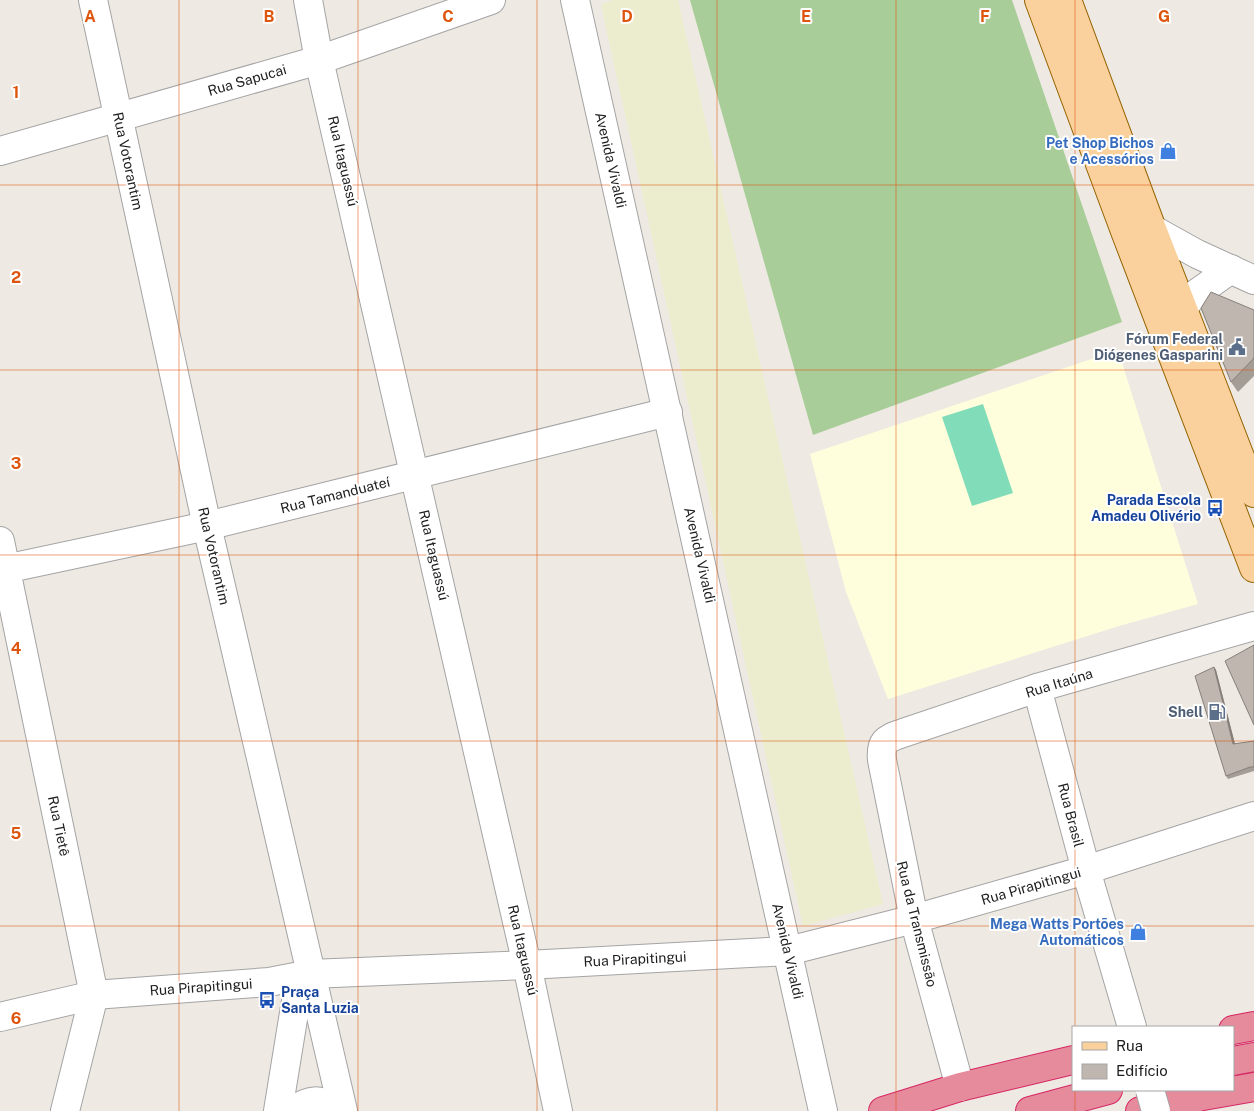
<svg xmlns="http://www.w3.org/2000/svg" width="1254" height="1111" viewBox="0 0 1254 1111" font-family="'Public Sans',sans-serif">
	<rect width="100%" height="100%" fill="#eeeae3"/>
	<polygon fill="#fffedc" points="1118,350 1198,604 1119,626 888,699 846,592 810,454"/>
	<polygon fill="#ebedce" points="612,0 678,0 883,904 803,926 601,5"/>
	<polygon fill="#a8cd98" points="690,0 1012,0 1122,322 813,435"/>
	<polygon fill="#81ddb9" points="983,404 1013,493 972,506 942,417"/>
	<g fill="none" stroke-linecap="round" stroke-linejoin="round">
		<g stroke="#a4a4a4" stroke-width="30">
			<g id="minor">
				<polyline points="93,0 207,526 343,1111"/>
				<polyline points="308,0 319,60 527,965 558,1111"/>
				<polyline points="575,0 823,1111"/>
				<polyline points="0,151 319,60 491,0"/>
				<polyline points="1152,229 1197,254 1254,280"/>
				<polyline points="1183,307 1193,296 1231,269"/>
				<polyline points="0,541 94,995 65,1111"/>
				<polyline points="0,570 207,526 668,412"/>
				<polyline points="1037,688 1086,870 1132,1027"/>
				<polyline points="0,1017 94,995 269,982 310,974 527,965 788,951 914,919 1086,870 1254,816"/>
				<path d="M960 1087 914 919 882 760C880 740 887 739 903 733L1037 688 1254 626"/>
				<polyline points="278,1111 300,976"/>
				<path d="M292 1111C314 1096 319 1101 342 1109"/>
			</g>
		</g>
		<g stroke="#946302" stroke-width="30">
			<g id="major">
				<polyline points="1039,0 1125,231 1254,568"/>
				<polyline points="1067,0 1152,229 1254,493"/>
			</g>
		</g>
		<g stroke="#d62663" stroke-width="30">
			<g id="highway">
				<polyline points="1233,1030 1254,1026"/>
				<polyline points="1233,1061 1254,1057"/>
				<polyline points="883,1111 960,1087 1073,1060"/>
				<polyline points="1030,1111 1108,1090"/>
				<polyline points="1140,1111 1203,1096 1254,1087"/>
			</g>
		</g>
		<use href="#minor" stroke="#fff" stroke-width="28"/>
		<use href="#major" stroke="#fad19c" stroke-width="28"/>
		<use href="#highway" stroke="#e58b9c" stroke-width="28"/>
		<g stroke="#a4a4a4" stroke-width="30" stroke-linecap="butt">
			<polyline id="minor-bridge" points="1150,1090 1156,1111"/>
		</g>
		<use href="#minor-bridge" stroke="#fff" stroke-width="28"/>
	</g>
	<g fill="#a49d96">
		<polygon points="1254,310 1254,376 1238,392 1231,382"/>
		<polygon points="1214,667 1216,670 1235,744 1254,741 1254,771 1228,779 1226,776"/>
	</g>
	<polygon fill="#867f7a" points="1214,667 1216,670 1236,748 1233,744"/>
	<g fill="#bfb6af" stroke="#867f7a">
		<polygon points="1211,292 1254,310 1254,358 1231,382 1201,308"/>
		<polygon points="1254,645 1254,725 1225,661"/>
		<polygon points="1214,667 1233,744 1254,741 1254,767 1250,767 1226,776 1195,676"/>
	</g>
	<path fill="none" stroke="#de560d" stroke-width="1" stroke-opacity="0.55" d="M179 0V1111M358 0V1111M537 0V1111M717 0V1111M896 0V1111M1075 0V1027M0 185H1254M0 370H1254M0 555H1254M0 741H1254M0 926H1254M1075 1090V1111"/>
	<defs>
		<g id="shop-bare" transform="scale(1.35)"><path d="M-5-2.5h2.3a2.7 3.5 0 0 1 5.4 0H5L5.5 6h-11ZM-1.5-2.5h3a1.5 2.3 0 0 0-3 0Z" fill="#3f7fe0" stroke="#fff" stroke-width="2.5" paint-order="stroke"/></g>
		<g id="civic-bare" transform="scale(1.35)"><path d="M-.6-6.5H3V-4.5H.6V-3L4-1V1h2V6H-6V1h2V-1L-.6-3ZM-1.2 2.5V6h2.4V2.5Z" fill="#5c6f8a" stroke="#fff" stroke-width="2.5" paint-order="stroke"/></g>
		<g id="bus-bare" transform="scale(1.35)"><path d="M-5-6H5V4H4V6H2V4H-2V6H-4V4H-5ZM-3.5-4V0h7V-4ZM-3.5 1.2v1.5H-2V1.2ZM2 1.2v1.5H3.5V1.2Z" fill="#1a4fb4" stroke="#fff" stroke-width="2.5" paint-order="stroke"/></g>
		<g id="fuel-bare" transform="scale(1.35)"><path d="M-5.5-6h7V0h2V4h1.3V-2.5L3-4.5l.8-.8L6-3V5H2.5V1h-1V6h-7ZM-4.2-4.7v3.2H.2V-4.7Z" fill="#5c6f8a" stroke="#fff" stroke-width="2.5" paint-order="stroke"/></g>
	</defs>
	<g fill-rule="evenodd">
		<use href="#shop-bare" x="1168" y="151"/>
		<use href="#civic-bare" x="1237" y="347"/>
		<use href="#bus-bare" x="1215" y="508"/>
		<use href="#fuel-bare" x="1217" y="712"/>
		<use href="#shop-bare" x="1138" y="932"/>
		<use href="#bus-bare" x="267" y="1000"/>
	</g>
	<g text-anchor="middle" stroke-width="4" stroke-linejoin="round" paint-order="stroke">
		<g font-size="14" fill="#1d1d1d" stroke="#fff">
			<text transform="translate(247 80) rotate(-16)" y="5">Rua Sapucai</text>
			<text transform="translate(611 160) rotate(77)" y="5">Avenida Vivaldi</text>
			<text transform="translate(128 161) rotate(78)" y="5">Rua Votorantim</text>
			<text transform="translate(343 161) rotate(77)" y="5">Rua Itaguassú</text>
			<text transform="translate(335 495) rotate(-14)" y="5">Rua Tamanduateí</text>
			<text transform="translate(434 555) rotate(77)" y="5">Rua Itaguassú</text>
			<text transform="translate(700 555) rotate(77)" y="5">Avenida Vivaldi</text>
			<text transform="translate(214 556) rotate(77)" y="5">Rua Votorantim</text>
			<text transform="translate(1059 683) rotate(-17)" y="5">Rua Itaúna</text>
			<text transform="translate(1071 815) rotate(75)" y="5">Rua Brasil</text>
			<text transform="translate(59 826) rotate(78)" y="5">Rua Tietê</text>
			<text transform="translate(1031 886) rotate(-16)" y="5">Rua Pirapitingui</text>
			<text transform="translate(917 924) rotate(76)" y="5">Rua da Transmissão</text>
			<text transform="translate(523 950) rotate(77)" y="5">Rua Itaguassú</text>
			<text transform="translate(788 951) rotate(77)" y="5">Avenida Vivaldi</text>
			<text transform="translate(635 959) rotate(-3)" y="5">Rua Pirapitingui</text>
			<text transform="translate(201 987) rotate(-4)" y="5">Rua Pirapitingui</text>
		</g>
		<g font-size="14" font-weight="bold" fill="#366cbe" stroke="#fff" text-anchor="end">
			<text x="1154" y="148">Pet Shop Bichos<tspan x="1154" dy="16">e Acessórios</tspan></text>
			<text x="1124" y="929">Mega Watts Portões<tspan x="1124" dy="16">Automáticos</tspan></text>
		</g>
		<g font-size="14" font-weight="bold" fill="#4e5e75" stroke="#fff" text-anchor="end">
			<text x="1223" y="344">Fórum Federal<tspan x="1223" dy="16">Diógenes Gasparini</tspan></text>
			<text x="1203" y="717">Shell</text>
		</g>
		<g font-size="14" font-weight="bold" fill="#164399" stroke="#fff" text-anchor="end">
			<text x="1201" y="505">Parada Escola<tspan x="1201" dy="16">Amadeu Olivério</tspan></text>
			<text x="281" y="997" text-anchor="start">Praça<tspan x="281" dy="16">Santa Luzia</tspan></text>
		</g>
	</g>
	<g font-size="16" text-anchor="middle" font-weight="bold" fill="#de560d" stroke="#fff" stroke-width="4" stroke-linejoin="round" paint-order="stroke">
		<text x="90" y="22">A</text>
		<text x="269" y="22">B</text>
		<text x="448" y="22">C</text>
		<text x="627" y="22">D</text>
		<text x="806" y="22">E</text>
		<text x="985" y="22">F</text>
		<text x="1164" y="22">G</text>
		<text x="16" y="98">1</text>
		<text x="16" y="283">2</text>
		<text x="16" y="469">3</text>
		<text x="16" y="654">4</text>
		<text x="16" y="839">5</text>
		<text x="16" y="1024">6</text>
	</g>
	<rect x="1072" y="1026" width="162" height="65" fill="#ffffff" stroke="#a5a5a5"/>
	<rect x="1082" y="1042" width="25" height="8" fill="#fad19c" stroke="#a5a5a5"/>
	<text x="1116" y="1051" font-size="15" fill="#1d1d1d">Rua</text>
	<rect x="1082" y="1064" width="25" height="15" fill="#bfb6af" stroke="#a5a5a5"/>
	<text x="1116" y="1076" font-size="15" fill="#1d1d1d">Edifício</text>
</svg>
